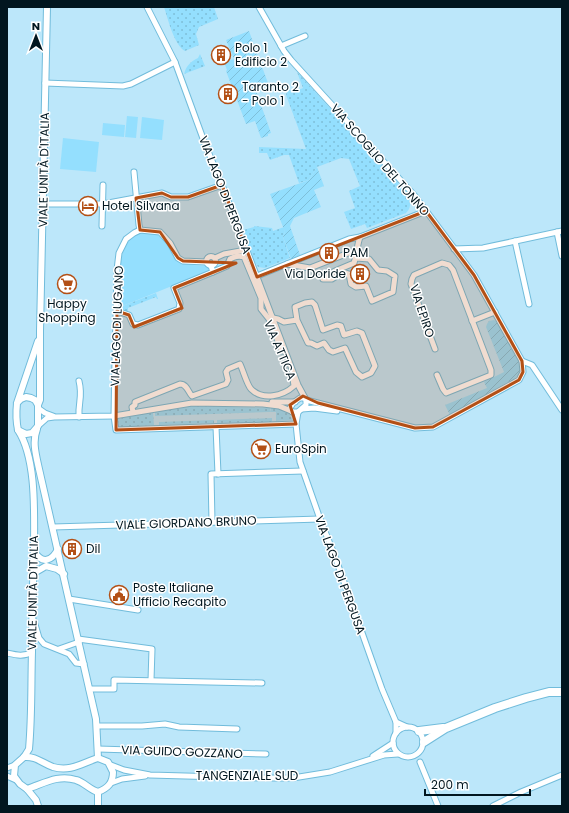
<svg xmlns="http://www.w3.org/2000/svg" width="569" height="813" viewBox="0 0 569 813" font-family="Poppins,sans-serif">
	<defs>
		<pattern id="grass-dots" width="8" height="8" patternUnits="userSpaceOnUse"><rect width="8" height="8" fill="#94dffe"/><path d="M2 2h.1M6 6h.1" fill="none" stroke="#7ebfd9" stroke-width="1.8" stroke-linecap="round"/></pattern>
		<pattern id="garden-furrows" width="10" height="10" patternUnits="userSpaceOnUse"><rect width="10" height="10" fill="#94dffe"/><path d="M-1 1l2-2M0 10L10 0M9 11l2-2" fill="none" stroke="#7ebfd9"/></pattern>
	</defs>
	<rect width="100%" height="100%" fill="#bce7fa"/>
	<g fill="url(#grass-dots)">
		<path d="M164 7H214L218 19 199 27 196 34 199 45 185 51C174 45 168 19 164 7Z"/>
		<path d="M200 54 205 66 184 74C186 66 191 61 198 58Z"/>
		<path d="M297 72 406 192C410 199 413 206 406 213L367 228 365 224 351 229 344 212 355 208 349 191 360 186 349 159 341 158 317 167 309 180 299 183 289 155H284L270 160 267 153H259V147L306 149 286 95 287 91 290 90 291 93 303 88Z"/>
		<polygon points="254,226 272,228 273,231 284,227 285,232 283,237 290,258 265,268 258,267 255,262 243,230 254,227"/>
		<polygon points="156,293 158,299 157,299 156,297 128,308 128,311 123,311 120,307"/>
		<polygon points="195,406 270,408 270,412 155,416 155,412"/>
		<path d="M271 408C280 408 290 411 292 420L276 421V412H270Z"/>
		<polygon points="153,412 154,425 119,427 118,419"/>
		<polygon points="272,418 272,422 217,423 217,420"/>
		<polygon points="214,420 214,423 159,425 159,422"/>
	</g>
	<g fill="#94dffe">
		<polygon points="127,116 138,117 136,138 125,137"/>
		<polygon points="142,117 164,120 162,140 140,138"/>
		<polygon points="103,123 125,125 124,137 102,135"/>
		<polygon points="63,138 99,142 96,172 60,169"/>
		<path d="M139 232C158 233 162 234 171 251 174 255 175 259 179 261 187 266 198 265 207 266L209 271 120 307C117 292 119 255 127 242 130 238 135 235 139 232Z"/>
	</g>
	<g fill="url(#garden-furrows)">
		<polygon points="249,31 268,83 255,88 271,133 268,134 268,136 261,138 255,121 246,124 226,71 227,70 224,62 234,59 226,40"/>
		<polygon points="317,167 324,186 314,190 321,207 294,218 290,226 300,255 291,259 283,237 285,232 270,194 309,180"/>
		<polygon points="494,320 497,322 520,364 520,373 515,378 450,415 445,405 487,388 484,382 504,372 486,327 487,324 489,321"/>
	</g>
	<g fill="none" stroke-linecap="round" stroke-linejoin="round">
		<g stroke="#71bcdb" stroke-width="7">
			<g id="minor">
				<polyline points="147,7 175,62 205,144 222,185 298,385 305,398"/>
				<polyline points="259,7 284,51 291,60 415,196 474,275 522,361 523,372 519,380 433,427 415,428 306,400"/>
				<polyline points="281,46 305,36"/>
				<polyline points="45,83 123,86 131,84 175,62"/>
				<polyline points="134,172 139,225 140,230"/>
				<polyline points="44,204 103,204 162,193 171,197 188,197 222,185"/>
				<polyline points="102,226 103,185"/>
				<polyline points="557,232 562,256"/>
				<polyline points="515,241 529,304"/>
				<polyline points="454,249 483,248 562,231"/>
				<circle cx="211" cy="261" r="4.5"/>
				<polyline points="215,258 224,254 246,250"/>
				<path d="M356 258 369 259 378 270 387 271 395 276 393 292 372 301 366 286 356 287 351 284 349 274 343 272 332 279H323L335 271 354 263C357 254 357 245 360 237"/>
				<polyline points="206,262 183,261 178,258 170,243 160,232 140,230 134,233 126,239 119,253 117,270 115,359 114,416 116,430 296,424"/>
				<polyline points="287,264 310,268 351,252 358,253"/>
				<path d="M213 272 227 266 230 259C234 257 238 255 244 257L261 298V309L269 319 282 351"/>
				<polyline points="257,276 349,239 360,237 426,211"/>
				<polyline points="117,311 129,315 133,324 138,325 179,309 180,303 174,288 213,272 211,266"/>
				<polyline points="273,318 278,319 284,322 297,320 308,343 311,343 317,346 324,343 329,350 333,352 345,348 356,372 362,377 371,373 375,366 362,333 357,331 344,335 341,326 337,325 323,330 315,305 312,302 305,303 295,307 297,320"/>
				<polyline points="472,321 495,312"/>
				<polyline points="435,349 411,284 412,279 414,275 442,263 449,265 453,270 491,370 491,375 446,393 443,389 437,375"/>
				<polyline points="522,361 532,365 562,410"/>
				<path d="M79 381C83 397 78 402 79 417"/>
				<polygon points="300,398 305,398 306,400 306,405 298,412 292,412 290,408 293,403"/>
				<polyline points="272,402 295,402"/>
				<polyline points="38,408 45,413 53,416"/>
				<polyline points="302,409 314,408 337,411"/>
				<path d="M133 412 132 407 135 405V402L180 384C187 384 188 392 192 396L226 384 228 380 226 372 228 369 240 364C243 370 247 385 251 389 263 401 283 396 294 386L293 379"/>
				<polyline points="298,412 296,424 300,462 320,519 334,554 382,689 396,722"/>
				<polyline points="38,426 47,418 54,417 114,416 192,403 263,404 279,406 291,411"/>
				<polyline points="216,427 218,474"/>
				<polyline points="212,522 211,474 303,471"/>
				<polyline points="53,527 320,519"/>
				<polyline points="69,599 138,610"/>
				<polyline points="34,621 39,638 44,644 69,654 76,663 84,664"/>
				<polyline points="78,639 152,649 151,680"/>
				<polyline points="59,649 79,642"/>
				<path d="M7 653C16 655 24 657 32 652"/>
				<polyline points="89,689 114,689 114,680 262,683"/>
				<polyline points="97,726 142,726 165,724 179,727 237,729"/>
				<circle cx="408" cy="742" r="15"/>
				<polyline points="396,733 396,722 407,727"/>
				<polyline points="98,749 266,754"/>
				<polyline points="373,756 393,743"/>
				<polyline points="420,762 438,806"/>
				<polyline points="111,765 124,770 150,775 259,778 293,778 330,772 384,755 398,754"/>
				<polyline points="7,768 15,765"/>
				<polyline points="7,776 16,780"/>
				<polyline points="111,783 122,779 145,776"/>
				<polyline points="493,806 521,792 562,775"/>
			</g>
		</g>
		<g stroke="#71bcdb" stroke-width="8">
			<g id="major">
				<path d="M17 403 21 399 26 397 31 398 35 400 38 405V426L32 433 26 434 18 430C16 421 16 413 17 403L38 341"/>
				<polyline points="38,405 40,400 40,331 47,7"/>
				<path d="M37 429C32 442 36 455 39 469L96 719 98 758 108 762 113 772C113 783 108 788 98 792V806"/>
				<path d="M18 430C37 459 34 515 34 549 33 583 32 617 32 652 31 684 32 716 29 749L24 757 15 765 14 776 20 784 27 789 36 800 38 806"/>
				<path d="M34 551C42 565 52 561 58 549"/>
				<polyline points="34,573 46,566 57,569 64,574"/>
				<path d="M24 757C36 756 42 763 53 767 71 772 82 763 98 758"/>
				<path d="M27 789C43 784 58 774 76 780 84 782 90 790 98 792"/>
			</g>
		</g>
		<g stroke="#71bcdb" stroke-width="10">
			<g id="highway">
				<polyline points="419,731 443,728"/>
				<polyline points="424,742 446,728 495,708 526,698 549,692 562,692"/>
			</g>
		</g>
		<use href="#minor" stroke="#fff" stroke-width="5"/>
		<use href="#major" stroke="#fff" stroke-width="6"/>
		<use href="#highway" stroke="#fff" stroke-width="8"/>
	</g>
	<path fill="#b35016" fill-opacity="0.2" stroke="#b35016" stroke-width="3" stroke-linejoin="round" d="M222 185 257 277 426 211 474 275 522 361 523 372 519 380 433 427 415 428 318 403 303 396 290 405 296 424 116 430 117 311 129 315 134 327 182 308 174 288 236 263 183 261 178 258 160 232 140 230 136 198 162 193 171 197H188Z"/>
	<defs>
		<g id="building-ring" transform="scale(1)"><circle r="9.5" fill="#fff" stroke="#b35016" stroke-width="1.5"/><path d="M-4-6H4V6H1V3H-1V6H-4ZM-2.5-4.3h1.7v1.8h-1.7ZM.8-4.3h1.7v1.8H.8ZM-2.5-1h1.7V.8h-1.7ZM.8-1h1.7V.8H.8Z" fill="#b35016"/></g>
		<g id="hotel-ring" transform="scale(1)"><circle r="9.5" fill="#fff" stroke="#b35016" stroke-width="1.5"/><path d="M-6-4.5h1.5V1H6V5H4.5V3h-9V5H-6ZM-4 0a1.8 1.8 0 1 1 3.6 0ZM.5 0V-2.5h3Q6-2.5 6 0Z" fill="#b35016"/></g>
		<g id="supermarket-ring" transform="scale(1)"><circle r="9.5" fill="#fff" stroke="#b35016" stroke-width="1.5"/><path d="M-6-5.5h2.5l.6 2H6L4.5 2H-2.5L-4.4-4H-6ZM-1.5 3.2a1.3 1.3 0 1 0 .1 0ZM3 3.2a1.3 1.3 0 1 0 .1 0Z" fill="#b35016"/></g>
		<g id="civic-ring" transform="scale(1)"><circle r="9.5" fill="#fff" stroke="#b35016" stroke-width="1.5"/><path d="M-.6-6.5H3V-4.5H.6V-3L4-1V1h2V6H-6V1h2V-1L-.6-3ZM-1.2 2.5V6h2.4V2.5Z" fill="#b35016"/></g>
	</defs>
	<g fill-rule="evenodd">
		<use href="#building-ring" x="221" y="55"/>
		<use href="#building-ring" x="228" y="94"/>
		<use href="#hotel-ring" x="88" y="206"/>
		<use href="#building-ring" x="329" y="253"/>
		<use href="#building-ring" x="360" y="274"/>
		<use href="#supermarket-ring" x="67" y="284"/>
		<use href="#supermarket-ring" x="261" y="449"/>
		<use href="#building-ring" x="72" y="549"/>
		<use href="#civic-ring" x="119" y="595"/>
	</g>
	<g text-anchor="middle" stroke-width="3" stroke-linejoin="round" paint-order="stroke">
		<g font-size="12" fill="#01161f" stroke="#fff" text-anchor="start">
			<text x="235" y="52">Polo 1<tspan x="235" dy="14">Edificio 2</tspan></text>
			<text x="242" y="91">Taranto 2<tspan x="242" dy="14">- Polo 1</tspan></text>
			<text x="102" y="210">Hotel Silvana</text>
			<text x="343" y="257">PAM</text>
			<text x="346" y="278" text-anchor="end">Via Doride</text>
			<text x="67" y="308" text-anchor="middle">Happy<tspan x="67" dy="14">Shopping</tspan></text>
			<text x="275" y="453">EuroSpin</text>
			<text x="86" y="553">Dil</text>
			<text x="133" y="592">Poste Italiane<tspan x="133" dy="14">Ufficio Recapito</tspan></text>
		</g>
		<g font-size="12" fill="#01161f" stroke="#fff">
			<text transform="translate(380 160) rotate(49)" y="4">VIA SCOGLIO DEL TONNO</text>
			<text transform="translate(44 170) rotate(-89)" y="4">VIALE UNITÀ D'ITALIA</text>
			<text transform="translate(225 195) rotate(69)" y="4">VIA LAGO DI PERGUSA</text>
			<text transform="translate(422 311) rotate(72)" y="4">VIA EPIRO</text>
			<text transform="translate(117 326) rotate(-88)" y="4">VIA LAGO DI LUGANO</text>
			<text transform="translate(280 350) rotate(67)" y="4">VIA ATTICA</text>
			<text transform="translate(186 523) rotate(-2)" y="4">VIALE GIORDANO BRUNO</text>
			<text transform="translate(340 575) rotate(70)" y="4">VIA LAGO DI PERGUSA</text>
			<text transform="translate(33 593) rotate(-89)" y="4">VIALE UNITÀ D'ITALIA</text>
			<text transform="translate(182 752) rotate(2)" y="4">VIA GUIDO GOZZANO</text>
			<text x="247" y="780">TANGENZIALE SUD</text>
		</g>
	</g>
	<rect width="569" height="813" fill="none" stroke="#01161f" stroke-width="16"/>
	<g transform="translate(36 36)" stroke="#ffffff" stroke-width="3" paint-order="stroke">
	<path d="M0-3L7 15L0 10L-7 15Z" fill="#01161f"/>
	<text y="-6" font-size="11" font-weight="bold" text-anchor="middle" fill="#01161f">N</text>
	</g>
	<path d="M425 789v6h105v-6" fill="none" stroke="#01161f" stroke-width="2"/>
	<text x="431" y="789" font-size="12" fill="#01161f" stroke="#ffffff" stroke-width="3" paint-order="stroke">200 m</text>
</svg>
